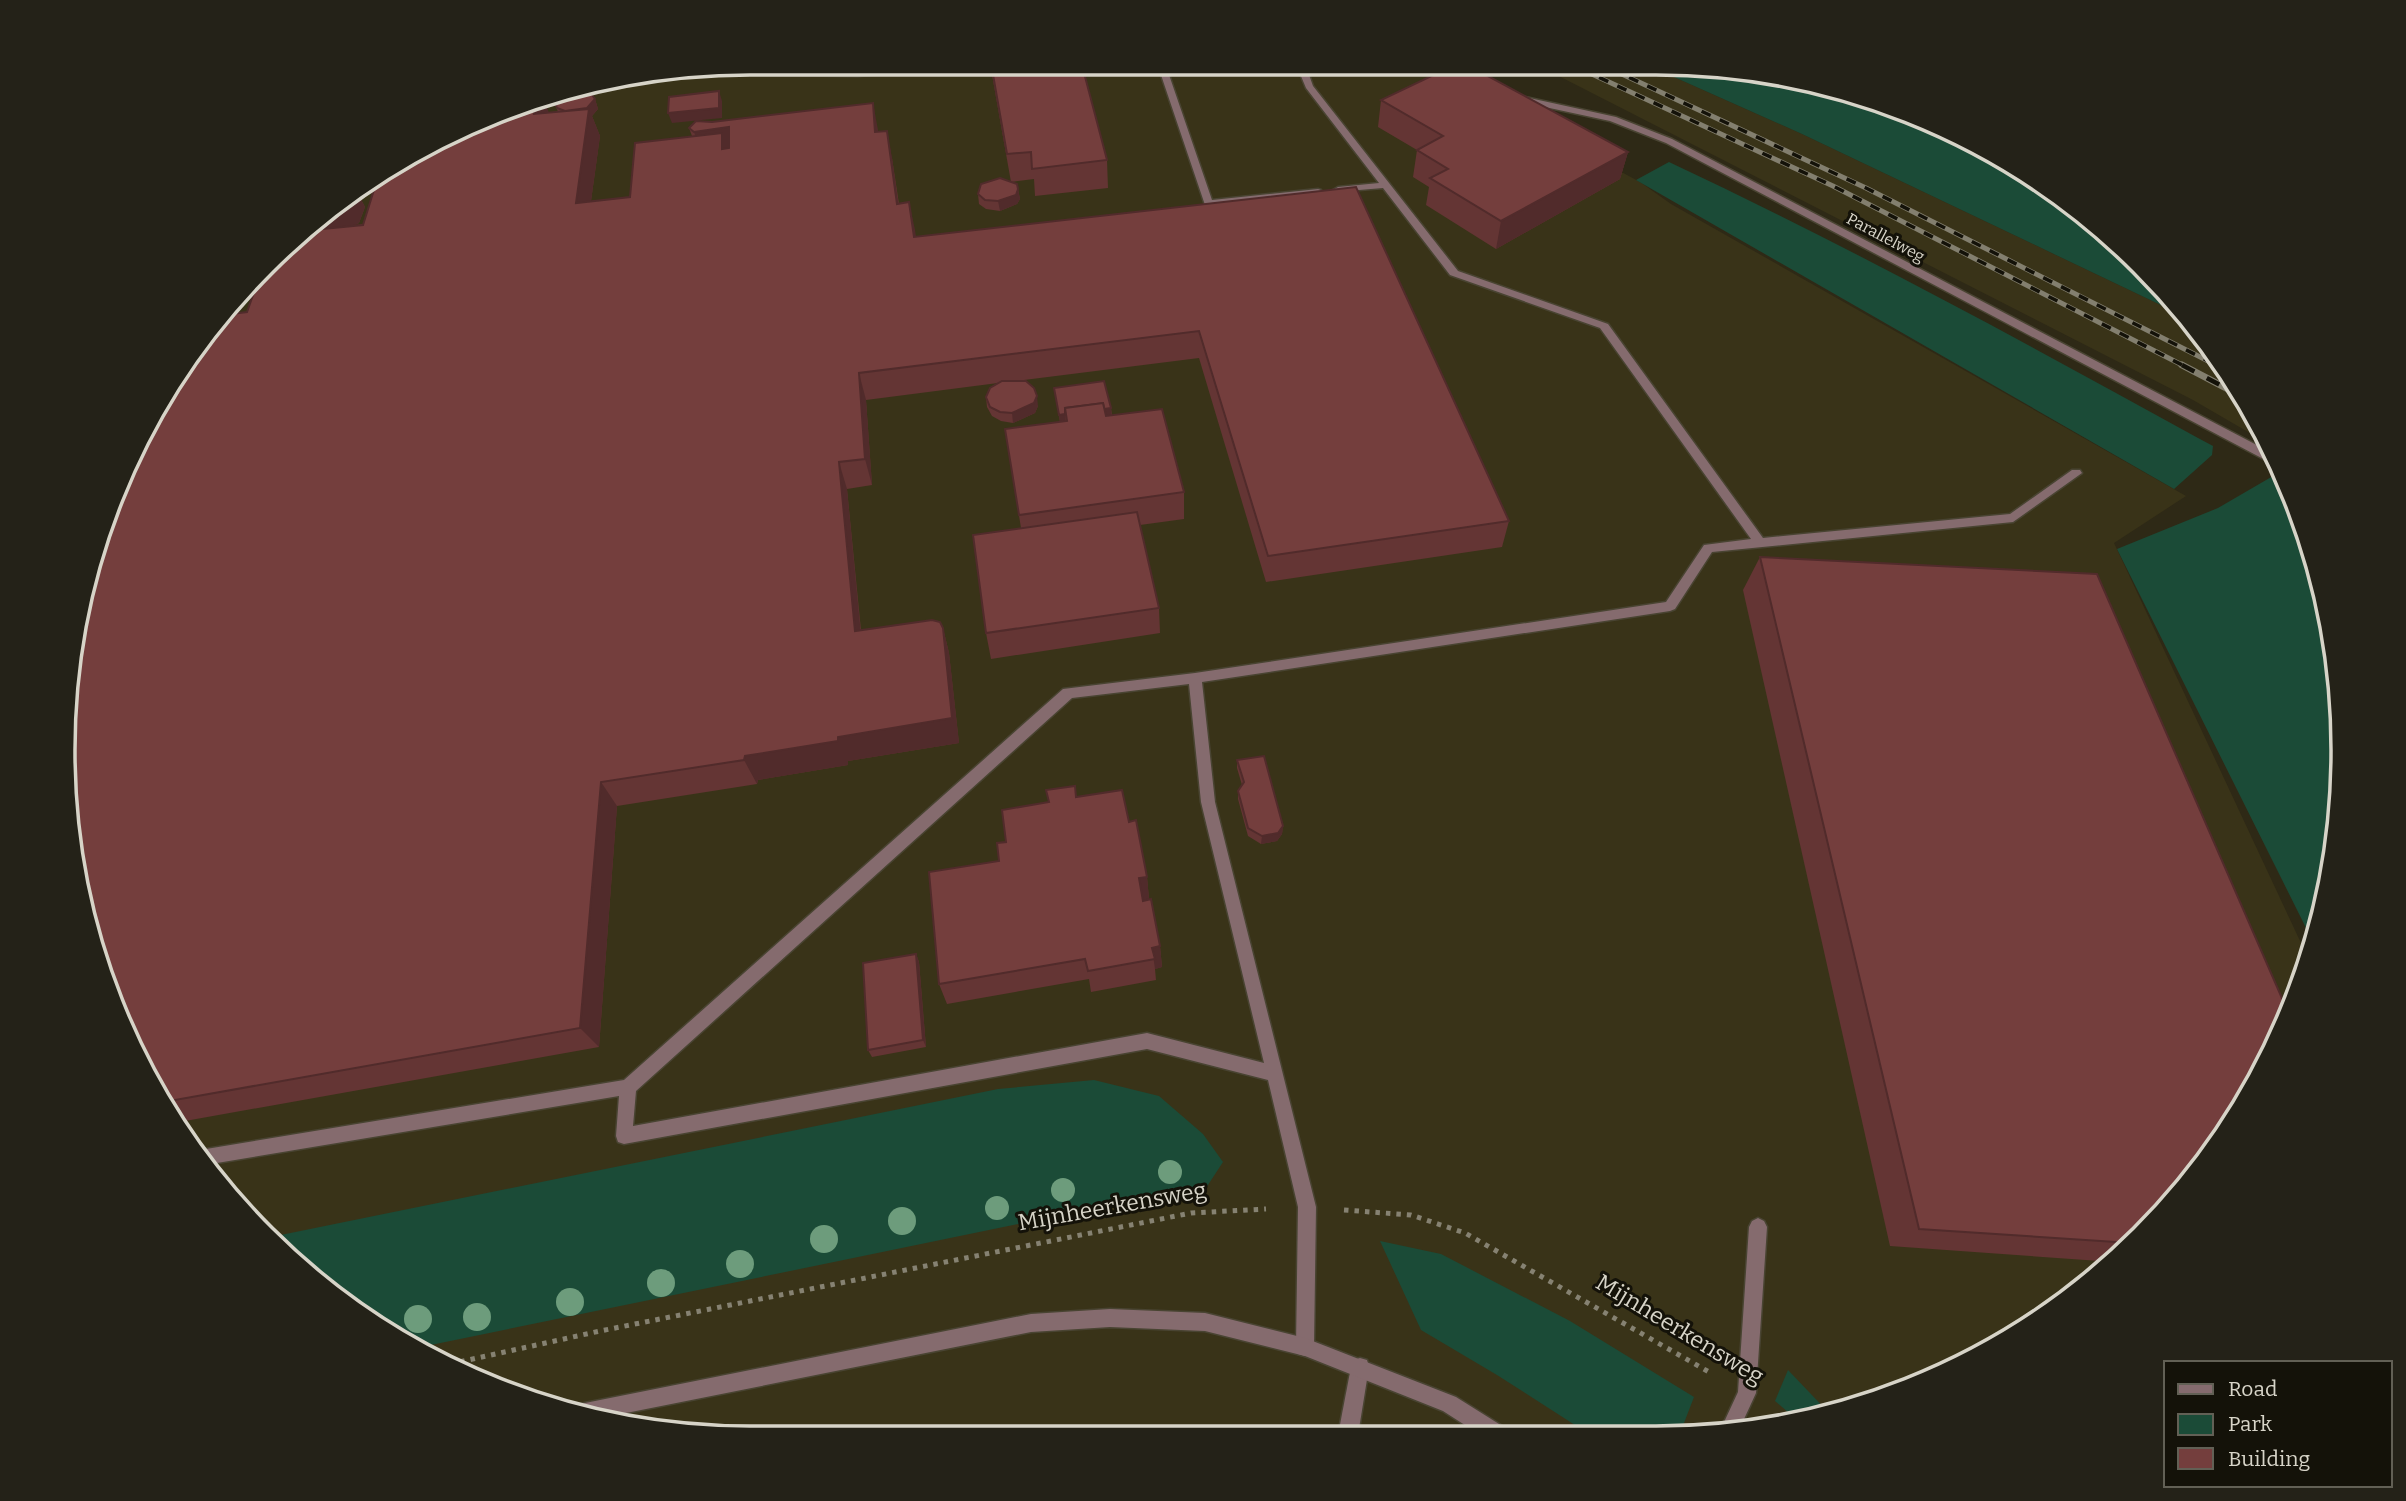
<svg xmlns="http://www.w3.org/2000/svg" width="2406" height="1501" viewBox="0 0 2406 1501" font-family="Bitter,serif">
	<rect width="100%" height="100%" fill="#2e2916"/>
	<g fill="#393318">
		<polygon points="660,69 1430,69 1640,182 1671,204 2186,496 2114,543 2308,958 2272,1054 2201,1169 2109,1267 1999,1346 1834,1414 1701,1436 661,1432 488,1386 332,1296 264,1236 179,1133 99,971 179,368 264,265 332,205 446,134 530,99"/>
		<polygon points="1545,69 1656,69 1802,134 2186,317 2251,406 2267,443 2193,400"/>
	</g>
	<g fill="#1b4b37">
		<polygon points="1656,69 1745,69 1918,115 2074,205 2172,297 2186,317 1802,134"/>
		<path d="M1669 162C1850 247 2024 342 2198 438L2213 446 2212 455 2174 489 1636 180Z"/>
		<polygon points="2273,476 2285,483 2306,529 2337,660 2342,795 2320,928 2314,944 2117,549 2218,508"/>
		<polygon points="1094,1080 1159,1096 1203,1134 1223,1162 1206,1188 1106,1206 421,1347 332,1296 266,1238 998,1089"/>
		<polygon points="1380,1241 1441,1254 1570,1321 1694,1397 1679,1436 1592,1436 1497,1375 1421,1330"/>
		<polygon points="1788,1370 1831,1415 1797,1420 1775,1401"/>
	</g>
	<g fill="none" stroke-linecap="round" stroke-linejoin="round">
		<g stroke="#494432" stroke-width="3">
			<g id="service">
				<polygon points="658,69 912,69 908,72 858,76 643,73"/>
				<polygon points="1159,69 1167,69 1212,200 1318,189 1321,190 1321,194 1205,205"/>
				<path d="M1298 69H1322L1308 72 1313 86 1458 271 1608 324 1763 538 2010 514 2072 470H2080L2082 473 2013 522 1712 552 1675 609 1670 611 1202 682 1215 802 1316 1207 1314 1347 1312 1354 1305 1356 1298 1354 1296 1347 1298 1207 1268 1080 1147 1049 624 1144 618 1142 616 1136 619 1096 205 1165 194 1151 624 1080 1063 689 1195 673 1666 602 1704 545 1751 539 1600 328 1450 275 1383 188 1335 192 1333 190 1338 187 1379 183 1306 88ZM1189 684 1201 802 1264 1063 1147 1033 633 1126 636 1091 1072 698Z"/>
				<polygon points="1758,1218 1764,1221 1767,1227 1756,1393 1739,1430 1719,1433 1738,1392 1749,1227 1752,1221"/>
				<polygon points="1360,1358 1367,1360 1369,1367 1358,1435 1338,1435 1351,1367 1353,1360"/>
			</g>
		</g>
		<g stroke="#494432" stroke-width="3">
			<g id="minor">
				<polygon points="1525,97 1616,117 1672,139 2272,453 2277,464 2271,463 1666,143 1610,121 1522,102 1522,98"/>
				<polygon points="1110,1309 1205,1313 1305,1338 1456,1397 1507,1429 1509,1436 1482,1436 1443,1411 1305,1356 1205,1331 1110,1327 1031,1332 606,1417 577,1410 578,1405 585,1403 1031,1314"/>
			</g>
		</g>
		<g stroke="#868272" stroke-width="5" stroke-dasharray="4.5 6" stroke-linecap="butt">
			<polyline points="1344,1210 1411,1215 1465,1233 1709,1372"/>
			<polyline points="450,1364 600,1331 1191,1213 1266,1209"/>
		</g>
		<use href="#service" fill="#856b6e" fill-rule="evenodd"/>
		<use href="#minor" fill="#856b6e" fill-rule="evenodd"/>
		<g stroke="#837f6f" stroke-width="5">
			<g id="rail-far1">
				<polyline points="1581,69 1833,186 2186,367"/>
				<polyline points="1611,69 1866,188 2220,367"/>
			</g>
		</g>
		<g stroke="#837f6f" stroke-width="7">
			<g id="rail">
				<polyline points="2182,365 2245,398"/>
				<polyline points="2216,365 2224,369"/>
			</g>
		</g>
		<use href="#rail-far1" stroke="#141209" stroke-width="3.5" stroke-dasharray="10" stroke-linecap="butt"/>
		<use href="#rail" stroke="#141209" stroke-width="4.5" stroke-dasharray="14" stroke-linecap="butt"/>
	</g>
	<g fill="#6d9c7c">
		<circle cx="1170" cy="1172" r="12"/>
		<circle cx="1063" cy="1190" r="12"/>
		<circle cx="997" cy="1208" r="12"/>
		<circle cx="902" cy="1221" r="14"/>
		<circle cx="824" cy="1239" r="14"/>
		<circle cx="740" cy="1264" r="14"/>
		<circle cx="661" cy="1283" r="14"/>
		<circle cx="570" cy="1302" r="14"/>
		<circle cx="477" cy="1317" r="14"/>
		<circle cx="418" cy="1319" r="14"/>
	</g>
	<g fill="#643534">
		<polygon points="991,69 1107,160 1108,188 1035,196 1034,179 1011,182"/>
		<polygon points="595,99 598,109 592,116 600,136 591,201 630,197 692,136 689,128 878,132 892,158 899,204 916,237 1356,187 1509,521 1502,547 1266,582 1199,358 1015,381 1038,406 1035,413 1013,423 1001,421 992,416 987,407 986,397 998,383 866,400 872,485 847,489 861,630 943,628 949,653 959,743 848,761 848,765 758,780 757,784 617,806 599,1047 174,1123 99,971 247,312 252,299 246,290 258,281 255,276 264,265 332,205 356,190 365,207 359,223 355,225 363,224 549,113 558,112 555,103"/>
		<polygon points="1381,100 1628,152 1620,179 1496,249 1426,205 1429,187 1413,177 1417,150 1378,127"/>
		<polygon points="1018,189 1020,199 1017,204 1000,211 986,209 979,204 978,194"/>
		<polygon points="1054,388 1111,408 1112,415 1184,492 1184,519 1140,525 1159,608 1160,633 991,659 986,633 1021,528 1005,429 1060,422"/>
		<polygon points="1760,557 2201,1169 2114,1262 1890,1246 1743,590"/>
		<polygon points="1237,760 1283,826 1282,834 1277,841 1261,844 1248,836 1238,799 1238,791 1242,785 1237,768"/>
		<polygon points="1076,797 1129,822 1147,877 1149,899 1143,900 1160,946 1162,967 1155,969 1156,980 1091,992 1089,979 947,1004 939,984 999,861 1006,842"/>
		<polygon points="916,954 919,962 926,1047 872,1057 868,1050"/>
	</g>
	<g fill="#512b2b">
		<polygon points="719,91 722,101 722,118 672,123 668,113"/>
		<polygon points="543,96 549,113 534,114 536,98"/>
		<polygon points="595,99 598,109 592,116 600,136 587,230 576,203 571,122"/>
		<polygon points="873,103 878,130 881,159 875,132"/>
		<polygon points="729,127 729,155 703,159 694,132"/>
		<polygon points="887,131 892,158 902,231 897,204"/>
		<polygon points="1628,152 1620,179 1496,249 1501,221"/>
		<polygon points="1018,189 1020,199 1017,204 1000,211 998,201"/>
		<polygon points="356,190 365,207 359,223 330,238 319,219"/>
		<polygon points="909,202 915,230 920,264 914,237"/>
		<polygon points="859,373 866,400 872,485 865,459"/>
		<polygon points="1037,396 1038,406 1035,413 1013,423 1012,413"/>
		<polygon points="1111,408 1112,418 1066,414"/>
		<polygon points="1065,414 1066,424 1060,425 1059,415"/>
		<polygon points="839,462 847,489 863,656 855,631"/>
		<polygon points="943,628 949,653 959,743 848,761 848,765 758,780 757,784 744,760 745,756 838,737"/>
		<polygon points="601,782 617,806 599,1047 580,1028"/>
		<polygon points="1283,826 1282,834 1277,841 1261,844 1262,836"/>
		<polygon points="1147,877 1149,899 1141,901 1139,878"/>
		<polygon points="1160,946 1162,967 1155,969 1152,948"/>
		<polygon points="916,954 919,962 926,1047 923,1040"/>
	</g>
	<g fill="#743e3d" stroke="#512b2b" stroke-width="2">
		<polygon points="992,69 1083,69 1107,160 1032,169 1031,152 1007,154"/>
		<polygon points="1446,69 1475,69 1628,152 1501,221 1430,178 1448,169 1417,150 1443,136 1381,100"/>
		<polygon points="719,91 719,108 668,113 669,97"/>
		<polygon points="585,92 592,95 595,99 587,108 565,111 557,108 555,103 566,95"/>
		<polygon points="536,98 534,114 589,109 576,203 630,197 635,143 722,133 722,149 729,148 729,127 694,132 689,128 696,121 712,122 873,103 875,132 887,131 897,204 909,202 914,237 1356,187 1509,521 1268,556 1199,331 859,373 865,459 839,462 855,631 932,620 940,622 943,628 952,718 838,737 838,741 745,756 744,760 601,782 580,1028 164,1102 99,971 69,841 63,750 76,617 99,530 179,368 223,315 247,312 264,264 302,231 363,225 378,177 446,134 530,99"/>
		<polygon points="1000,178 1017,184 1018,189 1016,195 998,201 985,200 978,194 981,184"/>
		<polygon points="353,192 348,204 319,219 315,220 332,205"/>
		<polygon points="264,264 260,276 256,275 264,265"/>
		<polygon points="258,281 253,295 246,290 251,284"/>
		<polygon points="1002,381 1026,381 1034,388 1037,396 1034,403 1012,413 1000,412 990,407 986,397 990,388"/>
		<polygon points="1104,381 1111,408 1104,409 1103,403 1065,408 1065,414 1059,415 1054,388"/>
		<polygon points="1103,403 1106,416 1162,409 1184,492 1019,515 1005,429 1067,421 1065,408"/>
		<polygon points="1137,512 1159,608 986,633 973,535"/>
		<polygon points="1760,557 2097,574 2288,1012 2272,1054 2201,1169 2131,1243 1919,1229"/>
		<polygon points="1264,756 1283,826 1278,833 1262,836 1248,828 1238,791 1244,782 1237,760"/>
		<polygon points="1075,786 1076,797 1122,790 1129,822 1136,820 1147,877 1139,878 1143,901 1151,899 1160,946 1152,948 1155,959 1088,971 1085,959 939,984 929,872 999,861 997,843 1006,842 1002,810 1049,802 1046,790"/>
		<polygon points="916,954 923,1040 868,1050 863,963"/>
	</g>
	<g text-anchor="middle" stroke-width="6" stroke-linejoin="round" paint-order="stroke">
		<g font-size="16" fill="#d7d4c8" stroke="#141209">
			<text transform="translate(1886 237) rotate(28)" y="6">Parallelweg</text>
		</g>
		<g font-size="23" fill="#d7d4c8" stroke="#141209">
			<text transform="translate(1112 1206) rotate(-10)" y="8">Mijnheerkensweg</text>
			<text transform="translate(1680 1329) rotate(31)" y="8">Mijnheerkensweg</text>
		</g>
	</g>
	<path d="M0 0H2406V1501H0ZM750 75H1656A675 675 0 0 1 2331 750V751A675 675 0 0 1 1656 1426H750A675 675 0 0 1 75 751V750A675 675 0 0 1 750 75Z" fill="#242218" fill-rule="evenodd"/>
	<path fill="none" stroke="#d7d4c8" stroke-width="3.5" d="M750 75H1656A675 675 0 0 1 2331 750V751A675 675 0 0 1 1656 1426H750A675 675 0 0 1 75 751V750A675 675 0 0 1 750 75Z"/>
	<rect x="2164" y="1361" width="228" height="126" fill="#141209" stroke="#626055" stroke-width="2"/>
	<rect x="2178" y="1384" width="35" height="10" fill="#856b6e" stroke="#626055" stroke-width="2"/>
	<text x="2228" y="1396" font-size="21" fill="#d7d4c8">Road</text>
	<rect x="2178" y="1414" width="35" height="21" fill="#1b4b37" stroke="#626055" stroke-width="2"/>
	<text x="2228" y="1431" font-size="21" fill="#d7d4c8">Park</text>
	<rect x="2178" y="1448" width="35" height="21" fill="#743e3d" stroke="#626055" stroke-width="2"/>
	<text x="2228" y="1466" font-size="21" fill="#d7d4c8">Building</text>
</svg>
